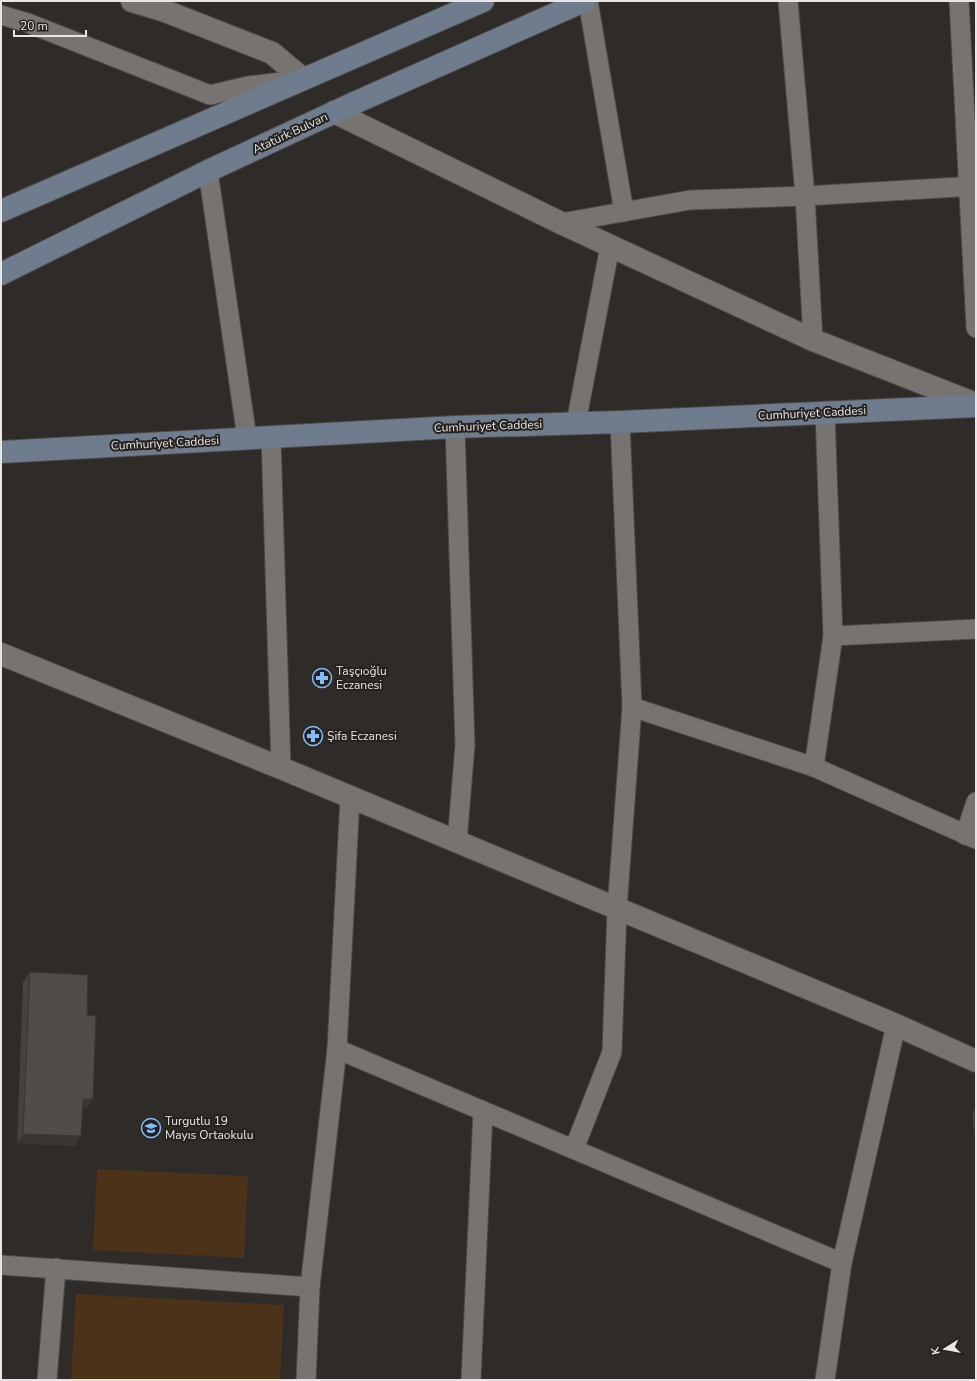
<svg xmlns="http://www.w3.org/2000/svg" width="977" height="1381" viewBox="0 0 977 1381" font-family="'Nunito Sans',sans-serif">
	<rect width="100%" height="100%" fill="#2e2b28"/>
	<g fill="#4d321a">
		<polygon points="97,1169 248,1176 244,1258 93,1250"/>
		<polygon points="76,1294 284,1305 280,1380 71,1380"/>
	</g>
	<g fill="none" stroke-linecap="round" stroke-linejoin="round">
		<g stroke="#4d4a48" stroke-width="21">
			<g id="minor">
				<polyline points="588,1 624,212"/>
				<polyline points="788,1 805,196 813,340"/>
				<polyline points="959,1 976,328"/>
				<polyline points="1,15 28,23 210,95 248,86 290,81"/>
				<polyline points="208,171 247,438"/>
				<polyline points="561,223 690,200 805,196 976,186"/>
				<polyline points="576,423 610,246"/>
				<polyline points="455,427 465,745 457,842"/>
				<polyline points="271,437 281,768"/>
				<polyline points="833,636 976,629"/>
				<polyline points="632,707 814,767 976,839"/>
				<polyline points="814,767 833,636 825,413"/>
				<polyline points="965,835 976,802"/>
				<polyline points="337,1049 842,1263"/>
				<polyline points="574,1149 612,1052 617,909 632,707 620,422"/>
				<polyline points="1,1265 310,1287"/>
				<polyline points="47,1380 56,1268"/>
				<polyline points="306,1380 310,1287 337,1049 350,797"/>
				<polyline points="471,1380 483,1111"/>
				<polyline points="825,1380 842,1263 896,1025"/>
			</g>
		</g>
		<g stroke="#4d4a48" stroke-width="24">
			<g id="tertiary">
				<polyline points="132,1 165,11 272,53 303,79"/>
				<polyline points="334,112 561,223 813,340 976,404"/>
				<polyline points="1,654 281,768 896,1025 976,1061"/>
			</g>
		</g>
		<g stroke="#4d4a48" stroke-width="24">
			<g id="secondary">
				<polyline points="1,211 483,1"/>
				<polyline points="1,274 208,171 352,104 584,1"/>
				<polyline points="1,452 455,427 620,422 976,406"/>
			</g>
		</g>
		<use href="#minor" stroke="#777370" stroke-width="19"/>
		<use href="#tertiary" stroke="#777370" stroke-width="22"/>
		<use href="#secondary" stroke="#6f7c8d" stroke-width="22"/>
	</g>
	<g fill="#45413f">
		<polygon points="30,972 87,1015 93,1099 86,1109 82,1109 75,1146 17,1143 23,982"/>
		<polygon points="976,1107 976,1144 972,1114"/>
	</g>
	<g fill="#383533">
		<polygon points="83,1099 93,1099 86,1109 76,1108"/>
		<polygon points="23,1134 81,1136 75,1146 17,1143"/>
	</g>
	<polygon fill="#504c49" stroke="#383533" points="30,972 88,975 87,1015 96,1016 93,1099 83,1099 81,1136 23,1134"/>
	<defs>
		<g id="pharmacy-ring" transform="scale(1)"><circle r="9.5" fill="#24211e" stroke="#85bbfb" stroke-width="1.5"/><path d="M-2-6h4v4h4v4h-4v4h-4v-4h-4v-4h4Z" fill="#85bbfb"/></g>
		<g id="school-ring" transform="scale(1)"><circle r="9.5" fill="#24211e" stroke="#85bbfb" stroke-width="1.5"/><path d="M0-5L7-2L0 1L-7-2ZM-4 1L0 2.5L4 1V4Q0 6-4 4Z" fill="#85bbfb"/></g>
	</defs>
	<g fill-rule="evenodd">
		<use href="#pharmacy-ring" x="322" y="678"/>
		<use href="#pharmacy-ring" x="313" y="736"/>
		<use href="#school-ring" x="151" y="1128"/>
	</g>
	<g text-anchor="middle" stroke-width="4" stroke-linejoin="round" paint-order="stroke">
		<g font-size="12" fill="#e8e5e4" stroke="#24211e">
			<text transform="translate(290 133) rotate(-25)" y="4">Atatürk Bulvarı</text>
			<text transform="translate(812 413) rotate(-3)" y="4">Cumhuriyet Caddesi</text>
			<text transform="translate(488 426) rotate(-2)" y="4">Cumhuriyet Caddesi</text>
			<text transform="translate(165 443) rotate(-3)" y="4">Cumhuriyet Caddesi</text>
		</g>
		<g font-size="12" fill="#e8e5e4" stroke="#24211e" text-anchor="start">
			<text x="336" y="675">Taşçıoğlu<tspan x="336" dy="14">Eczanesi</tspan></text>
			<text x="327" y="740">Şifa Eczanesi</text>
			<text x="165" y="1125">Turgutlu 19<tspan x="165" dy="14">Mayıs Ortaokulu</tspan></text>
		</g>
	</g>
	<rect width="977" height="1381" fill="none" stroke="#e8e5e4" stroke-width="4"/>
	<g transform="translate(945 1349) rotate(259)" stroke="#24211e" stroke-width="3" paint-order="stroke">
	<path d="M0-3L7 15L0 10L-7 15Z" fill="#e8e5e4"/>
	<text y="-6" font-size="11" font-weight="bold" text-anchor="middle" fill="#e8e5e4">K</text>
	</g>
	<path d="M14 30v6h72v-6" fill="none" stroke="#e8e5e4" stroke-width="2"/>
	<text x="20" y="30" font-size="12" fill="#e8e5e4" stroke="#24211e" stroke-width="3" paint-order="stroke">20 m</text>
</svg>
